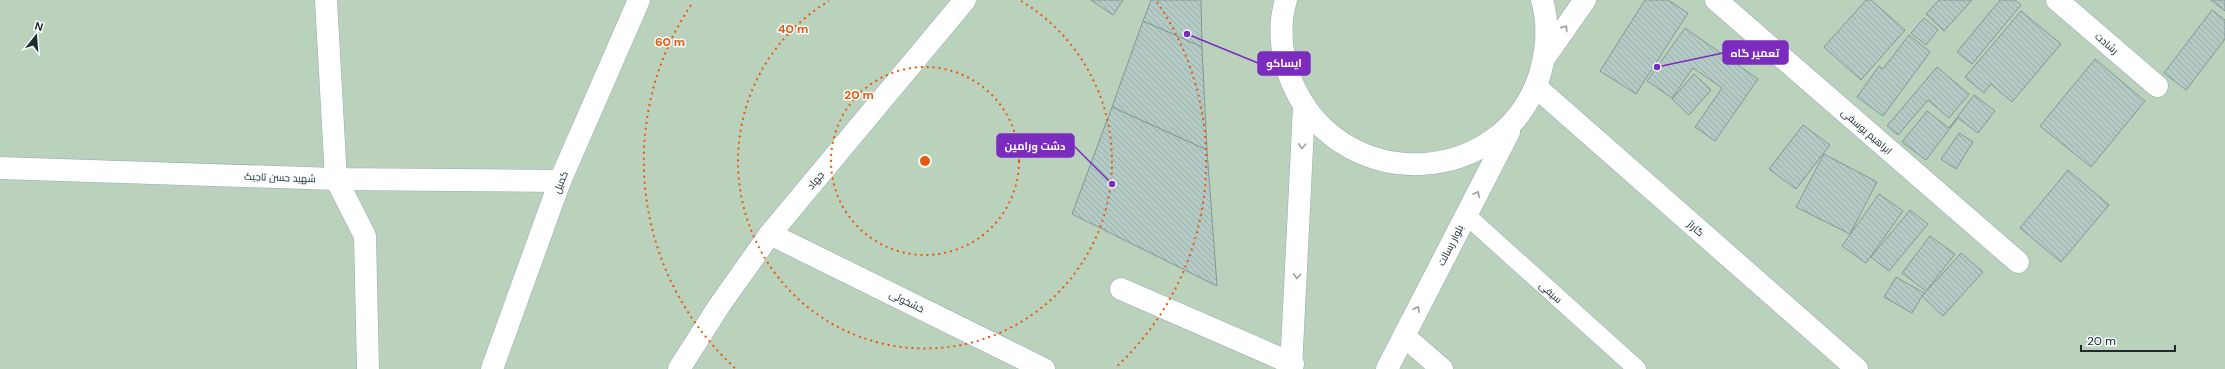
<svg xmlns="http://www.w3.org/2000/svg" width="2225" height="369" viewBox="0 0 2225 369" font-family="'DM Sans',Cairo,sans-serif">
	<defs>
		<pattern id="building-back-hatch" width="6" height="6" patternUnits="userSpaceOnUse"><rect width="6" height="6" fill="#b3cac5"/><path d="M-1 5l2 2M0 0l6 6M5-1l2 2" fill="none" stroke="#9aaea9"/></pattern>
	</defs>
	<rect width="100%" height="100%" fill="#dbf2f8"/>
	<rect fill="#bad2bc" x="0" y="0" width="2225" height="369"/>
	<g fill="url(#building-back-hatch)" stroke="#839995">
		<polygon points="1091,0 1123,0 1113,15"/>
		<polygon points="1151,0 1201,0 1202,47 1143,21"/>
		<polygon points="1645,0 1668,0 1688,13 1636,94 1600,71"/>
		<polygon points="1866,0 1871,0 1905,30 1861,80 1824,47"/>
		<polygon points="1939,0 1972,0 1944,31 1926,14"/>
		<polygon points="2000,0 2015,0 2021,5 1972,64 1957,52"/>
		<polygon points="2211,0 2225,0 2225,11"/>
		<polygon points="2212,10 2225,20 2225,39 2186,90 2164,73"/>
		<polygon points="2021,11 2061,44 2012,102 1991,84 1984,93 1965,77"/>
		<polygon points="1924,18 1938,30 1926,45 1911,33"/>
		<polygon points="1143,21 1202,47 1207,150 1112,107"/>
		<polygon points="1685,28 1758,79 1715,141 1695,127 1722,88 1693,68 1672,98 1647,81"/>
		<polygon points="1909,35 1930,52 1883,116 1857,97 1879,66 1883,69"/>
		<polygon points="2095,59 2145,101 2091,167 2040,126"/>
		<polygon points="1937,67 1969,94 1949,118 1928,100 1898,135 1887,126"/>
		<polygon points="1694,74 1711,90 1689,115 1672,99"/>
		<polygon points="1974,95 1995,111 1978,133 1958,118 1926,160 1902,142 1927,111 1949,128"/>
		<polygon points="1112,107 1207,150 1217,286 1072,214"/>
		<polygon points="1803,125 1830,145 1796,189 1769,169"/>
		<polygon points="1959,133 1973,142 1956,169 1941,159"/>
		<polygon points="1824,154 1877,182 1850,234 1796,207"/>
		<polygon points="2068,170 2109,205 2061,262 2020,228"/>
		<polygon points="1879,194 1903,211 1866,263 1842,246"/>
		<polygon points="1910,210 1928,224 1889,271 1871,257"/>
		<polygon points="1930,236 1955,254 1926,291 1902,273"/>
		<polygon points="1961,253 1983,272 1943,316 1922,296"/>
		<polygon points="1896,277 1924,293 1912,313 1884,297"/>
	</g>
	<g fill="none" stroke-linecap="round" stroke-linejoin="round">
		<g stroke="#96acb2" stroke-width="19">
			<polyline id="lane" points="1466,215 1637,369"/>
		</g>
		<g stroke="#96acb2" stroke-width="23">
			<g id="street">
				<polyline points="326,0 336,179 365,236 368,369"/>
				<polyline points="1716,0 2018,262"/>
				<polyline points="2057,0 2157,86"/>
				<polyline points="1536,87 1857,369"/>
				<polyline points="0,168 336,179 560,181"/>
				<polyline points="770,234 1044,369"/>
				<polyline points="1121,289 1293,364"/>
				<polyline points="1404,336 1442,369"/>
				<polyline points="492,369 560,181 639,0"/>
			</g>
		</g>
		<g stroke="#96acb2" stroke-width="23">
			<g id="secondary">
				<path d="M1286 0C1277 29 1282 64 1296 91 1348 195 1504 187 1540 74 1547 50 1549 24 1542 0"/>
				<polyline points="1545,57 1585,0"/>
				<polyline points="679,369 719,306 770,234 965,0"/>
				<polyline points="1291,369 1304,107"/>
				<polyline points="1387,369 1509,132"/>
			</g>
		</g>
		<use href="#lane" stroke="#fff" stroke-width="18"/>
		<use href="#street" stroke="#fff" stroke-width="22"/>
		<use href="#secondary" stroke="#fff" stroke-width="22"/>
	</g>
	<defs><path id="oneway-chevron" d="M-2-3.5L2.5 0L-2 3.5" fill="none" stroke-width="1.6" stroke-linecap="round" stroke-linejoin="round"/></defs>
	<g stroke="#9b9fa0">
		<use href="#oneway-chevron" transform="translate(1565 28) rotate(-55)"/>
		<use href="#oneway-chevron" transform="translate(1302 146) rotate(93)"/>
		<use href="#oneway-chevron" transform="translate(1477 194) rotate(-63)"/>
		<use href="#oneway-chevron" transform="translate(1297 276) rotate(93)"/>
		<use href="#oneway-chevron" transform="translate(1417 309) rotate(-63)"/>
	</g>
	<g fill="none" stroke="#e8590c" stroke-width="2" stroke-dasharray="2 4">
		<circle cx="925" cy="161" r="94"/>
		<path d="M1021 1A187 187 0 1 1 829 1"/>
		<path d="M735 368A281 281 0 0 1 693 2M1157 2A281 281 0 0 1 1115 368"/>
	</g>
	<g text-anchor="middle" stroke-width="3" stroke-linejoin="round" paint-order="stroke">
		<g font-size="10" fill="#20292b" stroke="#f7fcfd">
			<text transform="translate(2107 43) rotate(41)" y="4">رشادت</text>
			<text transform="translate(1867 131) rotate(41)" y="4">ابراهیم یوسفی</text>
			<text transform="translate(280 177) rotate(2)" y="4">شهید حسن تاجیک</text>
			<text transform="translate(815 180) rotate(-50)" y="4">جهاد</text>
			<text transform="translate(560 182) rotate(-68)" y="4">کمیل</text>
			<text transform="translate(1696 228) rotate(41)" y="4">گاراژ</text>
			<text transform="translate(1450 245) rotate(-63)" y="4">بلوار رسالت</text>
			<text transform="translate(1551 292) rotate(42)" y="4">سیفی</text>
			<text transform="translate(907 301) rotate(26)" y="4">خشخوئی</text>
		</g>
	</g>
	<circle cx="925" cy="161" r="6" fill="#e8590c" stroke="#f7fcfd" stroke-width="2"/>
	<g font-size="12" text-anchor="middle" font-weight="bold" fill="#e8590c" stroke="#f7fcfd" stroke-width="3" stroke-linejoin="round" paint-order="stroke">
		<text x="793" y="33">40 m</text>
		<text x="670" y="46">60 m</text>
		<text x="859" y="99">20 m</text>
	</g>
	<path fill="none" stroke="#7b2cbf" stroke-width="1.5" d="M1657 67L1723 53M1187 34L1258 63M1112 184L1074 146"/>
	<g fill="#7b2cbf" stroke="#f7fcfd" stroke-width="1.5">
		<circle cx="1657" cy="67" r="4"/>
		<circle cx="1187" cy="34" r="4"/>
		<circle cx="1112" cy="184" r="4"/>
	</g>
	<g fill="#7b2cbf" stroke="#7b2cbf" stroke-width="1.5">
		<rect x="1723" y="41" width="65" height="23" rx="4"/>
		<rect x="1258" y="52" width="52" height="23" rx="4"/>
		<rect x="997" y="134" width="77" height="23" rx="4"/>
	</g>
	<g font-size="11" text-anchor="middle" font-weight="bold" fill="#fff">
		<text x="1755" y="57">تعمیر گاه</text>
		<text x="1284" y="67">ایساکو</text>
		<text x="1035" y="150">دشت ورامین</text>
	</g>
	<g transform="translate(36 36) rotate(17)" stroke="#f7fcfd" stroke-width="3" paint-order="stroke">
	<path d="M0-3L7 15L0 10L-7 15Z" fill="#20292b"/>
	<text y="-6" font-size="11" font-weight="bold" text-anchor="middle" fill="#20292b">N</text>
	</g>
	<path d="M2081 345v6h94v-6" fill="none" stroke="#20292b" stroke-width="2"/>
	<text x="2087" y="345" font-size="12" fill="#20292b" stroke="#f7fcfd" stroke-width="3" paint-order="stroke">20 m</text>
</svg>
